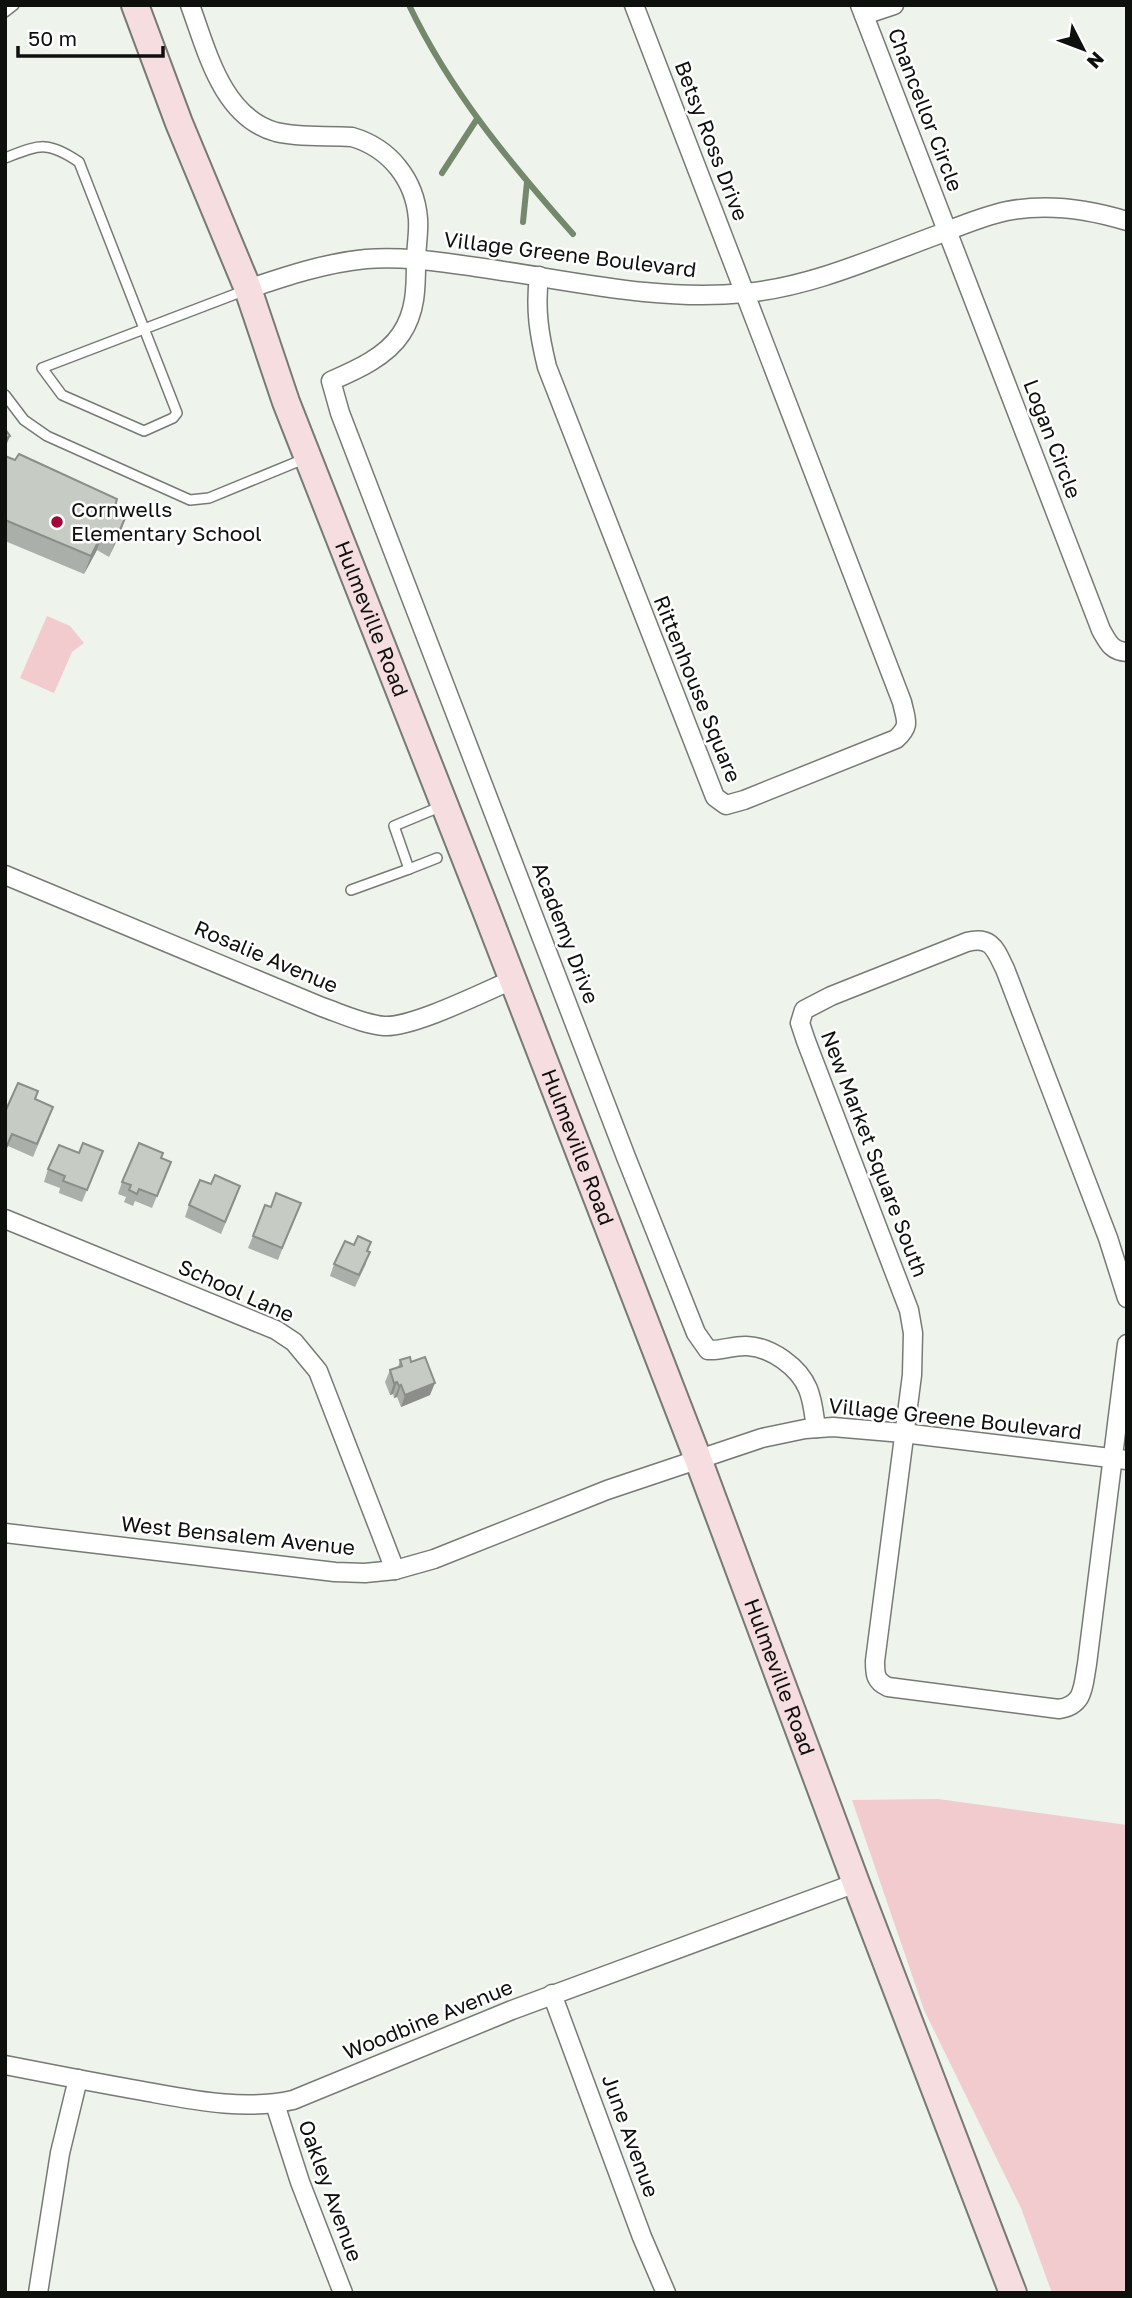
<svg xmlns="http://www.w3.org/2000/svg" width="1132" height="2298" viewBox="0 0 1132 2298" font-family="'Golos Text',sans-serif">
	<rect width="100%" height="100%" fill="#eef3ec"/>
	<g fill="#f1cbcd">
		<polygon points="47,616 70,626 84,643 72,652 54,693 20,678"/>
		<polygon points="938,1799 1127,1825 1127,2293 1052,2293 1021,2208 924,2010 852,1800"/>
	</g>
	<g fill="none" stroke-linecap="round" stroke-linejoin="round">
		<g stroke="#74886c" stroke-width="6">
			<path d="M409 5C450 91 510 163 573 234"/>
			<polyline points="442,173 477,119"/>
			<polyline points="523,222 527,182"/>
		</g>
		<g stroke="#767a75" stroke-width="12">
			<g id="service">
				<polyline points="5,12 14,5"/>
				<path d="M5 158C39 145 47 140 79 162L177 413 173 418 144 431 62 395 42 368 246 290"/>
				<polyline points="5,395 24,420 47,436 190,500 209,498 304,459"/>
				<polyline points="437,858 409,869 394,826 442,806"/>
				<polyline points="351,890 409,869"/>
			</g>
		</g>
		<g stroke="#767a75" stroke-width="21">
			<g id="minor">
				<path d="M190 5C207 51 222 117 276 132 300 138 327 135 352 137 390 148 415 180 418 219 419 233 416 247 416 262 416 287 416 312 401 334 386 357 356 370 331 381L340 413 626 1157 696 1333 708 1350C722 1351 734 1345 747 1346 771 1347 799 1367 808 1389 813 1401 814 1415 816 1428"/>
				<path d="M860 5 1101 630C1108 642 1111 651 1127 652"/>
				<polyline points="864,15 894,5"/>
				<path d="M539 276C535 310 539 334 547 367L715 797 726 805 744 800 896 739C911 725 906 721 902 702L634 5"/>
				<path d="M248 289C286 276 325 263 366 259 403 256 440 262 476 267 565 279 655 302 745 293 811 287 874 258 937 235 960 226 983 216 1007 211 1048 203 1088 209 1127 221"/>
				<path d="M5 875 322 1007C342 1014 363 1024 384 1026 412 1028 484 992 512 980"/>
				<polyline points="5,1219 276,1330 294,1342 318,1371 395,1570"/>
				<path d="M1127 1298 1108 1238 1005 969C995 949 992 936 967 942L831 996 804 1010 800 1023 806 1041 909 1310 913 1333 912 1375 875 1661C875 1674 875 1681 888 1687L1059 1709C1085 1705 1083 1685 1087 1664L1127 1344"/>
				<polyline points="5,1533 335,1572 365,1573 395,1570 434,1559 607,1490 762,1438 805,1429 833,1427 903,1433 1127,1460"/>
				<polyline points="552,1994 642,2237 666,2293"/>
				<path d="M5 2065C51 2074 97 2083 143 2091 193 2100 243 2111 293 2100L512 2010 856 1883"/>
				<polyline points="275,2104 300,2182 343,2293"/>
				<polyline points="38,2293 60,2153 78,2079"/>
			</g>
		</g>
		<g stroke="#767a75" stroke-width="30">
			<g id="secondary">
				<path id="s1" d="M135 5 179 123 248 289 286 402 485 908 698 1459 856 1883 1013 2293"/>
			</g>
		</g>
		<use href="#service" stroke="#fff" stroke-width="9"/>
		<use href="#minor" stroke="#fff" stroke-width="18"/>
		<use href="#secondary" stroke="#f6dde0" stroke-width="26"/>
	</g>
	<g fill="#aaafa9">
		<polygon points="5,456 126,516 109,557 97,550 84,574 5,541"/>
		<polygon points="35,1099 49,1119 33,1157 8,1146 5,1152 5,1112"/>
		<polygon points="161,1158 171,1162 152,1208 135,1201 133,1206 124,1202 126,1197 118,1194 122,1182"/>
		<polygon points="98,1163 82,1202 59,1193 60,1188 44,1182 48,1169"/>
		<polygon points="236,1198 221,1234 185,1217 189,1205"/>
		<polygon points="296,1215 278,1260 248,1248 253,1236"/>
		<polygon points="368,1251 366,1264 355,1287 330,1276 334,1264"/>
		<polygon points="400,1360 411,1362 430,1395 401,1407 397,1397 394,1398 393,1394 390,1395 385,1382 390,1370 398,1367"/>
	</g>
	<g fill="#8b8e89">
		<polygon points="10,436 5,448 5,439"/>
		<polygon points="126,516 120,534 109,557 116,539"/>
		<polygon points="103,532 97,550 84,574 91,556"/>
		<polygon points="397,1382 393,1394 390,1395 394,1383"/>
		<polygon points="435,1383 430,1395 401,1407 405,1395"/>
		<polygon points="401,1385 397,1397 394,1398 399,1386"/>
	</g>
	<g fill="#c6cbc4" stroke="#8b8e89" stroke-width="2">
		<polygon points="5,429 10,436 5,439"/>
		<polygon points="19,454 117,499 114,510 126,516 116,539 103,532 91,556 5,520 5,456 15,460"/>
		<polygon points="18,1083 38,1091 35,1099 53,1107 37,1144 12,1134 5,1150 5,1112"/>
		<polygon points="83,1143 103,1151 87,1190 63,1181 65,1176 48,1169 59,1145 79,1153"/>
		<polygon points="139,1143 163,1153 161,1158 171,1162 157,1196 139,1189 137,1194 129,1190 131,1185 122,1182"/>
		<polygon points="215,1175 240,1186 225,1222 189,1205 200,1180 211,1184"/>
		<polygon points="276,1193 301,1203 282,1248 253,1236 265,1205 271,1207"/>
		<polygon points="358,1236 371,1242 367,1251 370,1252 359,1275 334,1264 345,1241 354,1245"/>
		<polygon points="410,1357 411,1362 425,1357 435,1383 405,1395 401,1385 399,1386 397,1382 394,1383 390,1370 402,1366 400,1360"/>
	</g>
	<circle fill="#a30539" stroke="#fff" stroke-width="2.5" cx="57" cy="522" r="7"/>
	<g text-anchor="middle" stroke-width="5" stroke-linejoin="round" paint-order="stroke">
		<g font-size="21" fill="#0e100e" stroke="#fff">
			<text transform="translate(925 110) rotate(69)" y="7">Chancellor Circle</text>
			<text transform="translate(711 141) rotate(69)" y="7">Betsy Ross Drive</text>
			<text transform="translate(570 255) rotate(7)" y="7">Village Greene Boulevard</text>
			<text transform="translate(1052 439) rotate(69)" y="7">Logan Circle</text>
			<text dy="7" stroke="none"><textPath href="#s1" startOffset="658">Hulmeville Road</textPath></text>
			<text transform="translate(697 689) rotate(68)" y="7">Rittenhouse Square</text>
			<text transform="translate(565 933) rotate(69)" y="7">Academy Drive</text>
			<text transform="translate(266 957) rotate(23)" y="7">Rosalie Avenue</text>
			<text dy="7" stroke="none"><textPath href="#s1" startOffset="1225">Hulmeville Road</textPath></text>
			<text transform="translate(874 1154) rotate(69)" y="7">New Market Square South</text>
			<text transform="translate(236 1291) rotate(24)" y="7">School Lane</text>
			<text transform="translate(955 1419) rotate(6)" y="7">Village Greene Boulevard</text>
			<text transform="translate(238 1536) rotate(6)" y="7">West Bensalem Avenue</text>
			<text dy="7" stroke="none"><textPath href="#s1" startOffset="1792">Hulmeville Road</textPath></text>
			<text transform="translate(428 2020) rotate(-22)" y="7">Woodbine Avenue</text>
			<text transform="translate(630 2136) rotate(70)" y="7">June Avenue</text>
			<text transform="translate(330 2191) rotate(70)" y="7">Oakley Avenue</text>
		</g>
		<g font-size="21" fill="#0e100e" stroke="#fff" text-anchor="start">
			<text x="71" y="517">Cornwells<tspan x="71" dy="24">Elementary School</tspan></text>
		</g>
	</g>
	<rect width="1132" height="2298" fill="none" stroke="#0e100e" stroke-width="14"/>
	<g transform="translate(1083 49) rotate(132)" stroke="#ffffff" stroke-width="5" paint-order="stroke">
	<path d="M0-5L12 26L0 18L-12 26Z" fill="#0e100e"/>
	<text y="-10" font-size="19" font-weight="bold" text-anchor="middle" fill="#0e100e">N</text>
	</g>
	<path d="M18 46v10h145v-10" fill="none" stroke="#0e100e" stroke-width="3.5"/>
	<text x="28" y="46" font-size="21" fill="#0e100e" stroke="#ffffff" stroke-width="5" paint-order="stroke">50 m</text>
</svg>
